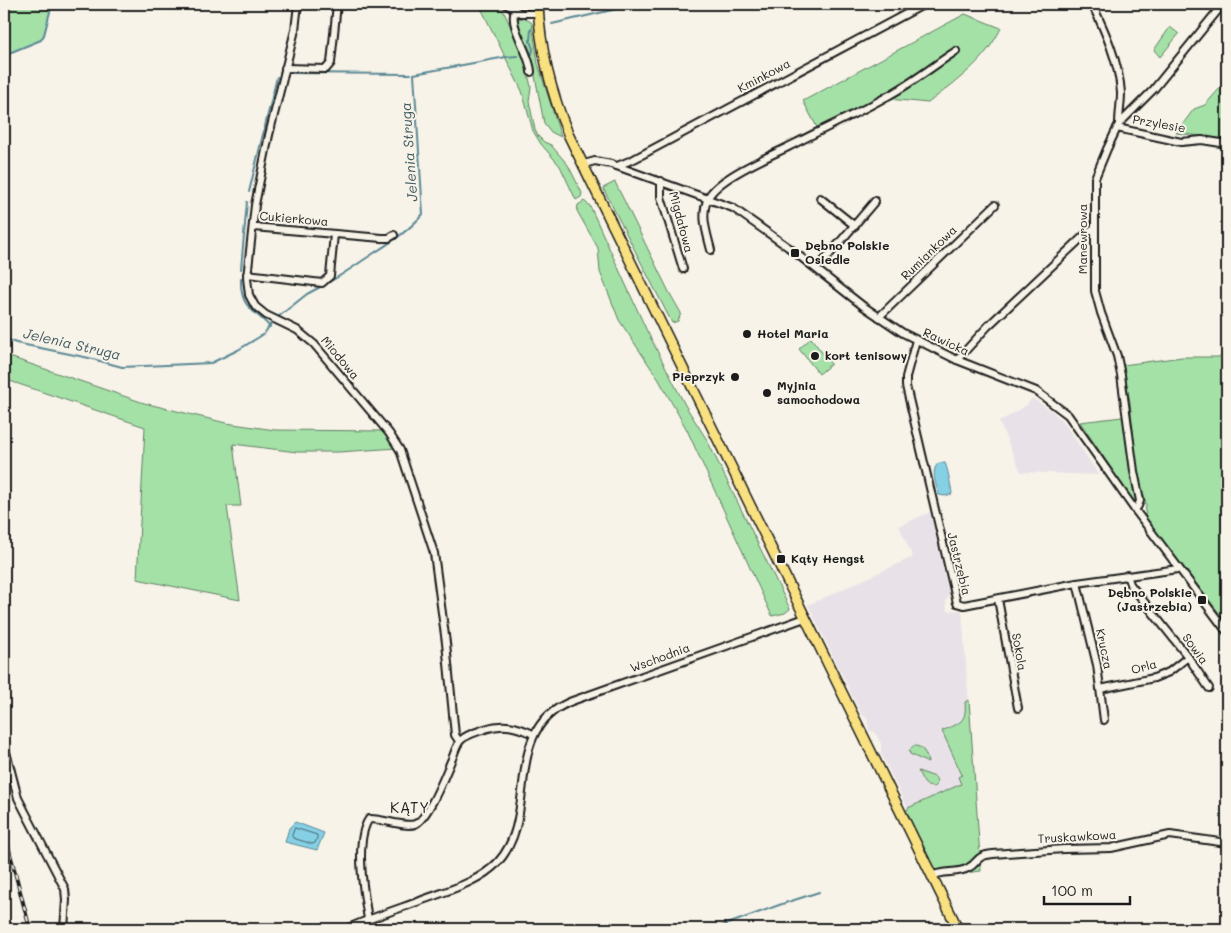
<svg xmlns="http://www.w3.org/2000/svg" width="1231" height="933" viewBox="0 0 1231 933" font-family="Mali,sans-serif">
	<rect width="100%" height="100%" fill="#f7f3e8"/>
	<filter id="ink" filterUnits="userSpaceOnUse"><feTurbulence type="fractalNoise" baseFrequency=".02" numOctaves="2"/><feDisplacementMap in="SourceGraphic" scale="10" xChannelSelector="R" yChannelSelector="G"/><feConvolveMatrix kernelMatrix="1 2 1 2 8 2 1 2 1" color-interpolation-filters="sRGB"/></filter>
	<g filter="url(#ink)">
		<g fill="#e9e1e8">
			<polygon points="1032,398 1052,411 1065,424 1099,475 1021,472 999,422 1027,405"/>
			<polygon points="930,512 949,595 946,601 947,611 962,610 981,871 938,870 881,754 881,744 875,732 869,731 867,718 861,714 808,605 913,557 899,526"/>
		</g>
		<g fill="#a4e1a7" stroke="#607e62">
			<polygon points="4,4 52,4 44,35 41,40 5,55"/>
			<polygon points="479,4 499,4 503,10 524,56 531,87 529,101 535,130 538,136 544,142 551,145 568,165 582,193 581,197 576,200 560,166 541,144 533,131 522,91"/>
			<path d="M965 14 1001 28C985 62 956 81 928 103L889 99 819 131 803 101Z"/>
			<polygon points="517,18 528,20 532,23 538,64 561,137 551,132 544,123 530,50 517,24"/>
			<polygon points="1170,27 1179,34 1160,57 1154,50"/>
			<polygon points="1227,80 1227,139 1176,133 1194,109 1205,105"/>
			<polygon points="615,182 669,292 681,313 678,321 672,323 603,188"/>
			<polygon points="584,201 590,206 646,329 685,405 707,440 790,609 785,613 772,616 687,430 659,380 619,320 600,272 598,248 577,211 578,205"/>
			<polygon points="811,338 831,364 819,374 799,349"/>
			<polygon points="4,355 144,403 226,423 275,430 384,431 397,448 339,452 297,452 233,444 241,506 227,506 240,600 137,579 145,427 4,379"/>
			<polygon points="1182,357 1227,357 1227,623 1145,518 1146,504 1137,469 1130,402 1123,365"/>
			<polygon points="1122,417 1125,424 1131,474 1137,498 1133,501 1080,422"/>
			<path d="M969 700 981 871 946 875 932 868 905 815 908 808 961 784 958 777 962 775 942 731C959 723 967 723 965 702Z"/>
			<path d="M913 746C923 745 927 755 928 763L910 754 909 751Z"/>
			<path d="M918 771 935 777 937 781 936 786C925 790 922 779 918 771Z"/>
		</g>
		<g fill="#85d0e5" stroke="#5b8895">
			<path d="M939 463H945C947 466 952 490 952 494L945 496 939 495C936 485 930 469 939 463Z"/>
			<polygon points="295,822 324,833 317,850 285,842 289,828"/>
		</g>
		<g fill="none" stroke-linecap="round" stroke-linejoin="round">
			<polygon stroke="#46646c" stroke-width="1" points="295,828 317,835 317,838 315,843 312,844 293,838 292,836"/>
			<g stroke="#5b8895" stroke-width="2">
				<polyline points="552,24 612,10 632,4"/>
				<polyline points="531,29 530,41 533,49 532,54"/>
				<polyline points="4,55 41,40 44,35 52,4"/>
				<polyline points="288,73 411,74"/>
				<polyline points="249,192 277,77"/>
				<polyline points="241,269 247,202"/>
				<path d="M241 278C240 309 253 308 270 327"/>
				<path d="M326 284C340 276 352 268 365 259 386 245 407 233 423 214L414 74 506 57 517 56"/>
				<polyline points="278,317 307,294 322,286"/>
				<polyline points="4,338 16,343 89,358 122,367 211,363 238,350 264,334 272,322"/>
				<polyline points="714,929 782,904 819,892"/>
			</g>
			<g stroke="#1c1c1c" stroke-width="10">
				<g id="minor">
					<polyline points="298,4 295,30 269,135 255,205 247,278 249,295 255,306 266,315 297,330 314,344 389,433 400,450 434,553 446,643 455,735 459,741"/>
					<polyline points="506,4 520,13 538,13"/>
					<path d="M1092 4C1105 31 1119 62 1121 93 1121 103 1119 114 1119 124"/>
					<path d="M515 11C508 25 531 55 531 72"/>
					<polyline points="285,68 326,69 331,63 337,4"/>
					<polyline points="1117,128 1181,142 1202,140 1227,144"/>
					<polyline points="584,164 595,161 611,164 733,208 788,247 863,306 903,333 957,360 1036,391 1068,415 1135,510 1227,632"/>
					<polyline points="617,166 634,159 921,6"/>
					<polyline points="661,181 661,197 683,269"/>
					<polyline points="820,198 855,226"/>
					<polyline points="253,227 382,238 389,238 394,235"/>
					<path d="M711 250C707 233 700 216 708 198 718 177 773 155 794 144 825 128 856 114 886 97 911 84 933 66 956 51"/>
					<polyline points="823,262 875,201"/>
					<polyline points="247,274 322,283 330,276 334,234"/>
					<polyline points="879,317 995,205"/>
					<polyline points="916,340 906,377 906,386 957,603 964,605 1077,583 1178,569"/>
					<polyline points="957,360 988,326 1089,231 1095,228"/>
					<polyline points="1135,510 1138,506 1140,501 1134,471 1121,375 1117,356 1101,313 1095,291 1095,178 1107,149 1119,124 1154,89 1223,4"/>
					<polyline points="1127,575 1130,584 1188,657 1209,688"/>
					<polyline points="1077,583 1097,665 1104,720"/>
					<polyline points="998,599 1018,708"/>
					<polyline points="1100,689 1154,678 1169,672 1188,657"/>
					<polyline points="4,744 18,798 65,889 66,900 64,929"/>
					<path d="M932 876C943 870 958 874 968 868 980 862 974 856 993 854L1064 849 1111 848 1170 835 1227 843"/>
					<path d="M368 919C364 894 354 841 369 819 382 818 404 828 415 824 428 819 445 775 451 761 454 755 456 745 461 740 467 734 477 732 485 729 504 723 516 726 533 734"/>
					<path d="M346 929C370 918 395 910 420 901 446 891 478 883 498 862 541 815 500 729 572 701L805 618"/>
				</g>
			</g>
			<g stroke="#1c1c1c" stroke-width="12">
				<path id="major" d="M538 4C540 50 551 93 569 136L958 929"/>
			</g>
			<use href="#minor" stroke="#f7f3e8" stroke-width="6"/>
			<use href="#major" stroke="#f9e181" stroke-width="9"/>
			<g stroke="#1c1c1c" stroke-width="4">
				<polyline id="rail" points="4,831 30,929"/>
			</g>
			<use href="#rail" stroke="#f7f3e8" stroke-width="2" stroke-dasharray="5.5" stroke-linecap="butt"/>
		</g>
	</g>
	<g fill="#1c1c1c" stroke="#f7f3e8" stroke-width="2">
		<rect x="790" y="248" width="10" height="10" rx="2.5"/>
		<circle cx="747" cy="334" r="5"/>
		<circle cx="815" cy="356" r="5"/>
		<circle cx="735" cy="377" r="5"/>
		<circle cx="767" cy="393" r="5"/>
		<rect x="776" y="554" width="10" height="10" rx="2.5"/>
		<rect x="1197" y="595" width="10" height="10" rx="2.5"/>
	</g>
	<g text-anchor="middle" stroke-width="4" stroke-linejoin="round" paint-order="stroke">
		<g font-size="12" fill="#1c1c1c" stroke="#f7f3e8">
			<text transform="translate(764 76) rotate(-28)" y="4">Kminkowa</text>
			<text transform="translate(1159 124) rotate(10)" y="4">Przylesie</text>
			<text transform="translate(294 219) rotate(5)" y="4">Cukierkowa</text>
			<text transform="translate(681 222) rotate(75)" y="4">Migdałowa</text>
			<text transform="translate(1083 239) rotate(-90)" y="4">Manewrowa</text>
			<text transform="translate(929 253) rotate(-44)" y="4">Rumiankowa</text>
			<text transform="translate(946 342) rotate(25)" y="4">Rawicka</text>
			<text transform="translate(340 358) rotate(50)" y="4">Miodowa</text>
			<text transform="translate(959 564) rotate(76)" y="4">Jastrzębia</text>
			<text transform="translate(1104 649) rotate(78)" y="4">Krucza</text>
			<text transform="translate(1195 649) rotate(54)" y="4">Sowia</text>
			<text transform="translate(1019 652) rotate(80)" y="4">Sokola</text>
			<text transform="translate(660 658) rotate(-20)" y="4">Wschodnia</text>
			<text transform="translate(1144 667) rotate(-15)" y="4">Orla</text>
			<text transform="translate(1077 837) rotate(-3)" y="4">Truskawkowa</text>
		</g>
		<g font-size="12" font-weight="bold" fill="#1c1c1c" stroke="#f7f3e8" text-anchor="start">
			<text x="805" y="250">Dębno Polskie<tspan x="805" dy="14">Osiedle</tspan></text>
			<text x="757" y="338">Hotel Maria</text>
			<text x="825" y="360">kort tenisowy</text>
			<text x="725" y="381" text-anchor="end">Pieprzyk</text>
			<text x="777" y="390">Myjnia<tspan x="777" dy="14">samochodowa</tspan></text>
			<text x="791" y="563">Kąty Hengst</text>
			<text x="1192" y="597" text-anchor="end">Dębno Polskie<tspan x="1192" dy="14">(Jastrzębia)</tspan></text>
		</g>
		<g font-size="14" font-style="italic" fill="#415b62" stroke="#f7f3e8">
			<text transform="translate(409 152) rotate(-94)" y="5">Jelenia Struga</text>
			<text transform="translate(72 344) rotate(13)" y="5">Jelenia Struga</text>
		</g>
		<g font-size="15" letter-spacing="1" fill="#1c1c1c" stroke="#f7f3e8">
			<text x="410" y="813">KĄTY</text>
		</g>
	</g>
	<rect width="1231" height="933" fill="none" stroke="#f7f3e8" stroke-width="20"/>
	<rect x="10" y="10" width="1211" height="913" fill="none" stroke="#1c1c1c" stroke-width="2" filter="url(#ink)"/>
	<path d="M1044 896v8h86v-8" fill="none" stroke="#1c1c1c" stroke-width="2.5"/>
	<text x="1051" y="896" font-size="15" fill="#1c1c1c" stroke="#f7f3e8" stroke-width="4" paint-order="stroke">100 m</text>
</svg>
